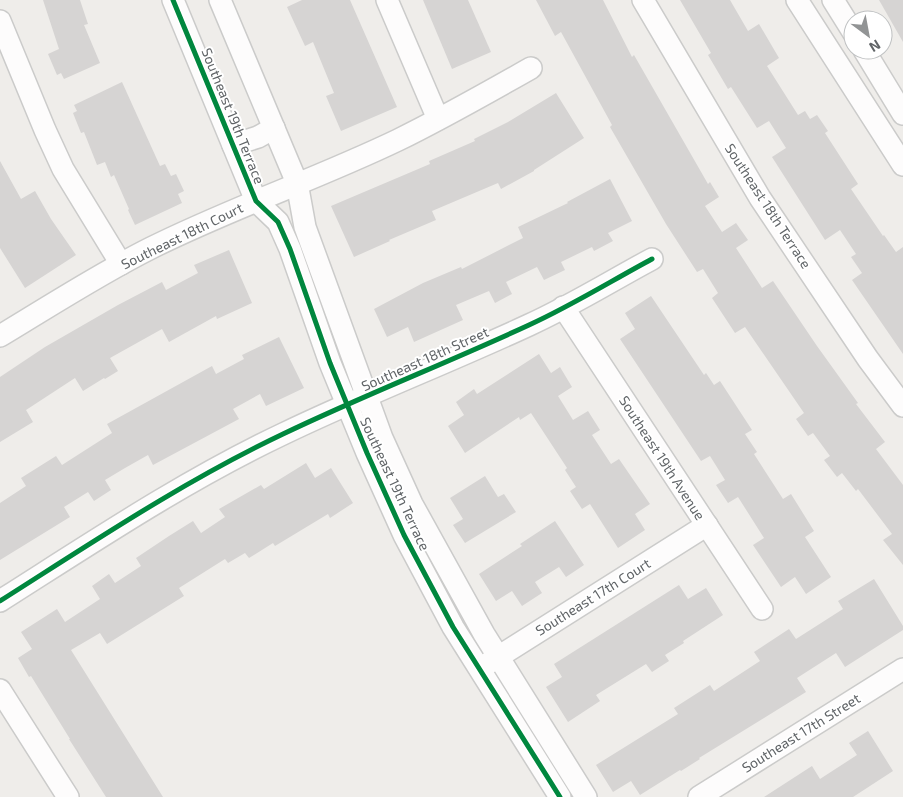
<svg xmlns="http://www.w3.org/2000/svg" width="903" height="797" viewBox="0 0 903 797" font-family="'Exo 2',sans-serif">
	<rect width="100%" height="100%" fill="#efedea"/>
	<g fill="#d6d4d3">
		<polygon points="43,0 80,0 88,24 84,25 100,63 64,79 61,73 57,75 48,54 59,49"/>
		<polygon points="302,0 350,0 397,107 341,131 326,96 334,93 313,42 305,46 287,7"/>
		<polygon points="423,0 468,0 491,52 452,69"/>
		<polygon points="536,0 603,0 632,57 634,55 708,184 710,182 719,197 705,206 722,232 736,223 748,240 736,248 762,288 773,281 817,346 858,403 856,404 885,442 876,449 903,485 903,565 883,540 892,534 858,489 856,491 842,473 837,477 824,460 830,456 813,433 808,436 796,419 804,413 745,327 735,333 712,298 718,293 703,269 697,272 666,224 610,127 612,125 561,32 555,36"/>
		<polygon points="680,0 730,0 748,31 759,24 779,58 767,66 798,115 805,111 810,119 817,115 828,131 825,133 858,184 851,189 883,236 884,235 896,252 903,247 903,354 852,280 862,273 851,257 856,254 840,230 825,240 772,157 786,148 769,121 757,128 731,87 728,89 708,55 711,53"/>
		<polygon points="879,0 903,0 903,42"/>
		<polygon points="122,82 160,166 165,164 171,176 176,174 184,191 178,194 182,203 135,225 128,210 129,209 114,175 111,177 105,162 97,165 84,132 81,133 73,113 77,111 74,105"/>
		<polygon points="556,93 584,138 534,170 534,171 501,189 498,183 432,211 436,220 389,240 390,241 354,257 331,206 430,164 429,161 475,141 474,139 508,122"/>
		<polygon points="0,161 21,199 35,191 51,219 76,255 25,288 0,248"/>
		<polygon points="610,179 632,221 608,233 613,241 594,251 592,247 561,262 565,270 544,280 537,267 506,282 512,294 495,303 489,291 456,305 463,320 414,342 408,327 387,337 374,309 423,283 461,267 462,269 523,238 518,227 568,203 567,202"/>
		<polygon points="229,250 252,303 217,319 216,316 169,342 162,329 110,358 118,371 105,379 104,378 83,391 75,378 26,410 33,422 0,442 0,377 45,347 118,305 162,282 166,290 198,273 194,265"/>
		<polygon points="651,296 704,375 706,373 714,385 720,381 752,430 745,434 757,452 754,454 783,499 791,494 814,531 805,537 831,577 806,594 795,577 781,587 753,545 764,538 738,497 728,503 716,485 725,480 710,456 701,461 620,339 635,329 625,313"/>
		<polygon points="279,337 304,388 266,406 260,394 233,409 239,419 153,465 148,455 125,468 105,480 111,490 94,501 88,492 64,507 70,517 0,560 0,503 26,486 21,478 56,456 62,465 112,433 107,424 212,366 216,374 244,359 242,355"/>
		<polygon points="539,354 551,373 560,367 572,387 558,396 573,420 588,411 600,430 592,435 611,464 619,459 650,504 635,514 645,530 618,548 590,504 582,509 570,491 576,487 565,470 567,468 531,413 520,420 519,417 465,453 448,426 464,415 456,402 474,389 477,394"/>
		<polygon points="306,463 315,478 331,468 353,503 330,518 328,514 275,546 273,543 249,558 245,553 228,563 225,559 179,588 184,596 107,644 100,633 71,650 163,797 106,797 69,739 70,739 31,676 29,677 18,658 32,649 21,632 57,609 65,622 100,599 92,586 109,574 115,583 141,566 136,558 169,536 193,521 201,533 225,517 219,509 261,485 264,489"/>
		<polygon points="485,476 498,497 504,494 516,512 465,543 453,525 463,519 450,498"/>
		<polygon points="555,521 584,565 566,577 559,567 535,582 542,593 522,606 512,591 496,601 479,574 522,546 520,544"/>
		<polygon points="874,579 903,626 903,630 845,667 836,653 797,678 806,692 699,758 700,759 681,771 680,770 640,795 631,781 613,792 596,765 678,714 674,708 710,685 714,691 760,661 754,652 789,629 796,639 843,609 838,601"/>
		<polygon points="679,585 688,599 706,588 723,615 683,641 684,643 665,655 669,661 652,672 646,664 596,695 600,701 568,722 546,687 562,677 554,664"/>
		<polygon points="868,731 893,771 853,797 764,797 812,766 820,779 857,755 849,743"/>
	</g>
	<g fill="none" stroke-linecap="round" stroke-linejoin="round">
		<g stroke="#cbcbca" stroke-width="24">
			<g id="minor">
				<polyline points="173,0 256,201 278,222 290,249 330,363 367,453 404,535 453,627 560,797"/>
				<polyline points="220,0 297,183 305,227 382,438 412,504 484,634 586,797"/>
				<polyline points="387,0 438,119"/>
				<polyline points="643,0 760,198 868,359 903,406"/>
				<polyline points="797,0 903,165"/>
				<polyline points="833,0 853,32"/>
				<polyline points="0,21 45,130 63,169 121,264"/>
				<polyline points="864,50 903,114"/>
				<polyline points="233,145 258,137 274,128"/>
				<polyline points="563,307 762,609"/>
				<path d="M0 336C50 306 99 274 151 248 231 208 317 179 398 140 443 118 487 93 531 68"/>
				<path d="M0 601C93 542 184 481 283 434 364 395 447 363 529 325 571 306 611 281 652 259"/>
				<polyline points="487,664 707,525"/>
				<polyline points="0,690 68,797"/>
				<polyline points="699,797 903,669"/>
			</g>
		</g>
		<use href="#minor" stroke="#fdfcfc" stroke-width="21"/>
		<g stroke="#fff" stroke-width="8">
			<g id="cycleway">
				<polyline points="173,0 256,201 278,222 290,249 330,363 367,453 404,535 453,627 560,797"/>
				<path d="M0 601C93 542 184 481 283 434 364 395 447 363 529 325 571 306 611 281 652 259"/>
			</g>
		</g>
		<use href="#cycleway" stroke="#00873e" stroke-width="5"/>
	</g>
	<g text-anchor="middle" stroke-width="4" stroke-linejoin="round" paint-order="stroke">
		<g font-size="14" fill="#606467" stroke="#fff">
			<text transform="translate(233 116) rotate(68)" y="5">Southeast 19th Terrace</text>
			<text transform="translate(768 206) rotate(57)" y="5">Southeast 18th Terrace</text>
			<text transform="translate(182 236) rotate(-26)" y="5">Southeast 18th Court</text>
			<text transform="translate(425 359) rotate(-24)" y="5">Southeast 18th Street</text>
			<text transform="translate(662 458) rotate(57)" y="5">Southeast 19th Avenue</text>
			<text transform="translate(395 484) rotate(65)" y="5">Southeast 19th Terrace</text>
			<text transform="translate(593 597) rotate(-32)" y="5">Southeast 17th Court</text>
			<text transform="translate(801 733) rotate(-32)" y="5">Southeast 17th Street</text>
		</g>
	</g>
	<g transform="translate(868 35) rotate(148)"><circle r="24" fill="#ffffff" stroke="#bfc1c2"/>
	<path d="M0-4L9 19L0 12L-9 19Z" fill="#929495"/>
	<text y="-8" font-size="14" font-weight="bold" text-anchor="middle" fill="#606467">N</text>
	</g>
</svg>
